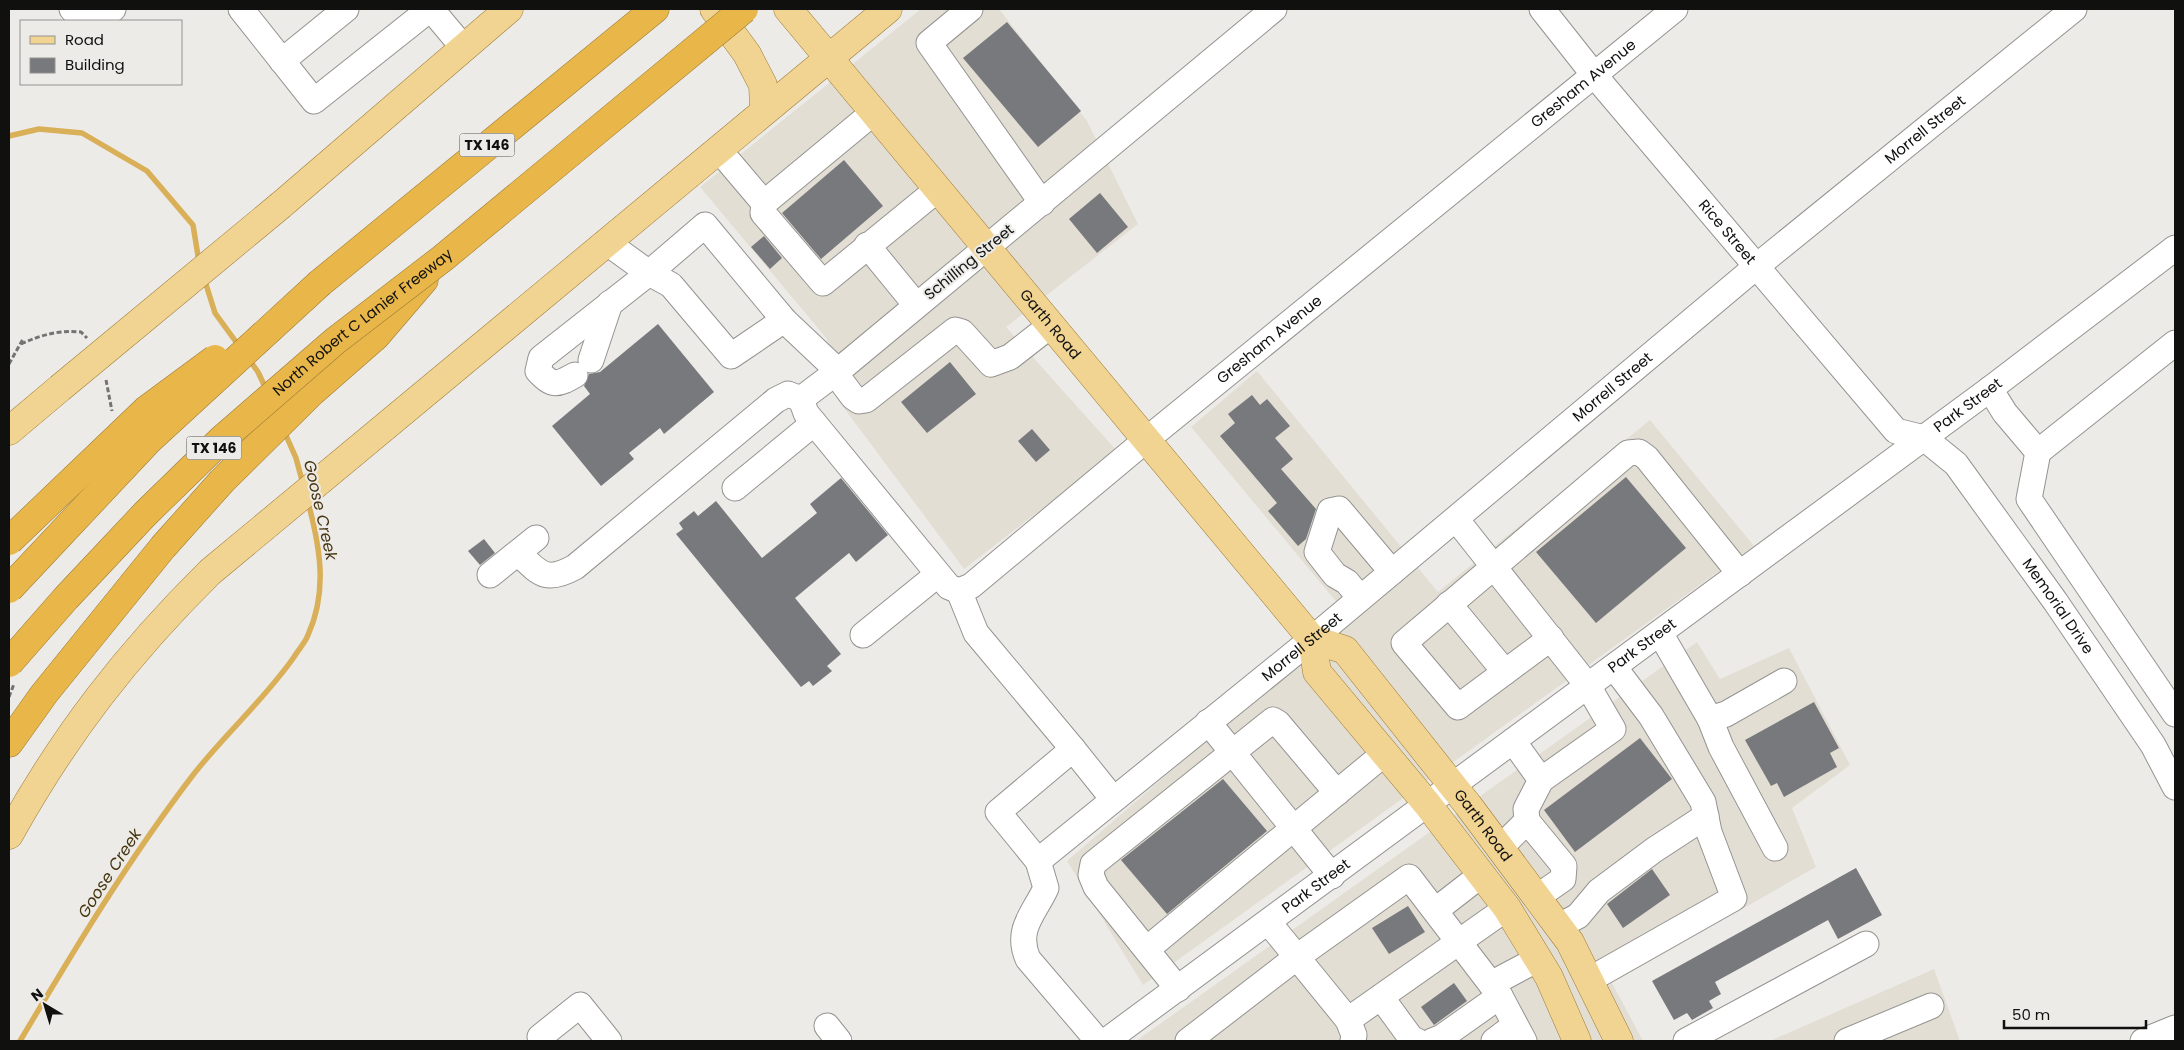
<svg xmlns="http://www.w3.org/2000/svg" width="2184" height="1050" viewBox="0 0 2184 1050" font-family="Poppins,sans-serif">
	<rect width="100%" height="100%" fill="#edebe8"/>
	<g fill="#e3ded4">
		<polygon points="921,9 999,9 1087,121 1138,224 1006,327 1117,451 964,569 838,400 827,339 700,187"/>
		<polygon points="1257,371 1438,592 1650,420 1754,546 1143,985 1067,861 1349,617 1191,427"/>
		<polygon points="1697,642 1720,679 1789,648 1850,765 1792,808 1816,867 1612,983 1643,1041 1136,1041"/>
		<polygon points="1934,969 1960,1041 1770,1041"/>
	</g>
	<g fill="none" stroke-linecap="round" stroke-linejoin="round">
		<g stroke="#d9af57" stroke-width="5.5">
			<polyline points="9,136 39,129 82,133 147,171 193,225 199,262"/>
			<polyline points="204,278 215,313 239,346"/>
			<polyline points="248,358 258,372 267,391"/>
			<polyline points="284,431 296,458 303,484"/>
			<path d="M20 1041C74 950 128 860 193 775 225 734 264 700 294 657 298 650 305 643 308 635 328 591 320 547 308 502"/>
		</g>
	</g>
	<g fill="#78797c">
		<polygon points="1007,22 1081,111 1038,147 963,58"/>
		<polygon points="844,160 883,206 821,259 782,213"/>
		<polygon points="1100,193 1128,227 1097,253 1069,219"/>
		<polygon points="764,236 782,258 770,269 751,247"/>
		<polygon points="658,324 714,392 664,434 660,428 629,453 634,459 601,486 552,426 590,394 584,386 589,374 600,372"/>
		<polygon points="950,362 976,394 927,433 901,402"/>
		<polygon points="1252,395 1260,405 1267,399 1290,426 1275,438 1293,459 1281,469 1316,509 1306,539 1298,546 1268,511 1277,503 1220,436 1235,423 1228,414"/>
		<polygon points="1032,429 1050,450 1036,462 1018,441"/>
		<polygon points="1626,477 1686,548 1596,623 1536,552"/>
		<polygon points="841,478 888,535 856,562 849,553 795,598 841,654 827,666 832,671 813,686 809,681 801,687 676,534 683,529 679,523 694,511 698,516 716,501 762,558 817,513 810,504"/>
		<polygon points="484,539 495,553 480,565 468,551"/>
		<polygon points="1814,702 1839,748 1830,753 1837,767 1784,797 1777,783 1771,786 1745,740"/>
		<polygon points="1640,738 1672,779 1575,852 1544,810"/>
		<polygon points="1223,779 1267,831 1167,914 1121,860"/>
		<polygon points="1856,868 1882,915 1838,939 1828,920 1715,982 1721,994 1709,1001 1713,1008 1692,1020 1687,1013 1674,1020 1652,981"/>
		<polygon points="1652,869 1670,895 1623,928 1607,904"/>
		<polygon points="1408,906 1425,932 1389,954 1372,928"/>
		<polygon points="1454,983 1467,1001 1434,1025 1421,1007"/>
	</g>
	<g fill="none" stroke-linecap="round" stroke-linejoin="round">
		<g stroke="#949390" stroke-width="27">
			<g id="minor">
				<polyline points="72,9 83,21"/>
				<polyline points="241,9 314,101 430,9"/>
				<polyline points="431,9 463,47"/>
				<polyline points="970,9 929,43 1042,203"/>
				<path id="s1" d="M1274 9 838 371 801 399 806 413 949 587 959 591 971 586 1146 440 1675 9"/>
				<path id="s2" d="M1542 9 1595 76 1896 431 1924 438 1956 464 2055 601 2153 745 2175 787"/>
				<polyline points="96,21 113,9"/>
				<polyline points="282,61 346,9"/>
				<polyline points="719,150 764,203 763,213 823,283 938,189"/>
				<polyline points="764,203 874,112"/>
				<polygon points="705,225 784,320 731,356 671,285 649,273"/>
				<polyline points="867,245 916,305"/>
				<polyline points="784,320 838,371"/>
				<polyline points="591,360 610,303"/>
				<polyline points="835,373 853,397 859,401 866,400 955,330 962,332 991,364 1010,357 1051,325"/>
				<path d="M575 375C557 385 553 387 538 371L541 358 649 273 606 242"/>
				<polyline points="1990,389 2005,413 2038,452 2175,343"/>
				<polyline points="2038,452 2029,499 2175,714"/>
				<polyline points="735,488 814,423"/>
				<polyline points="1456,519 1588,686 1613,729 1541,780 1526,809 1527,821 1500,848"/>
				<path d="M518 553C540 574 546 583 575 567L776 400 788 394 801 399"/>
				<polyline points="490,575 536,538"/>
				<polyline points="959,591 976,633 1073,749"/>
				<polyline points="1360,598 1347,582 1335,575 1317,552 1330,511 1339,509 1392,572"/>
				<polyline points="1449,604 1505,672"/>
				<polyline points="1660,633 1710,719 1726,714 1784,681"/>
				<polyline points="863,635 937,575"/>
				<polyline points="1551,638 1458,707 1404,643 1628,453 1639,452 1647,458 1740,574"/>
				<polyline points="1710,719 1721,747 1775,848"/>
				<polyline points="1208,722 1332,876"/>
				<polyline points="1513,741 1541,780"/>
				<path id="s3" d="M1113 799 1073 749 998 812 1038 861 1312 639 1757 266 2074 9"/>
				<polyline points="1527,821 1564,866 1563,879 1537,897"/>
				<path d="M1038 861 1046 888C1034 914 1015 929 1028 959L1098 1041"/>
				<polyline points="1436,910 1481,875"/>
				<polyline points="1269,923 1348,1020 1354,1035 1353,1041"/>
				<polyline points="1559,926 1578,916 1599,891 1654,850 1706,816"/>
				<polyline points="1147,949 1385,753"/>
				<polyline points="1589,980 1734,898 1709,832 1703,802 1651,716 1614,667"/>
				<polyline points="1491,984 1538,959"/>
				<polyline points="1178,989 1096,887 1091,875 1093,864 1273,720 1278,723 1337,793"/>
				<polyline points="1381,997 1411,1038 1417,1041"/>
				<polyline points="1348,1020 1507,908"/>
				<polyline points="827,1026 839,1041"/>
				<polyline points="543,1041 540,1037 580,1005 609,1041"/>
				<path id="s4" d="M1106 1041 1990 389 2175 248"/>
				<polyline points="1188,1041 1297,957 1409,877 1500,996 1524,1041"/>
				<polyline points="1432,1041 1442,1037 1500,996"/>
				<polyline points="1494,1041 1515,1025"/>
				<polyline points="1686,1041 1866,944"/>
				<polyline points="1847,1041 1931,1006"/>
				<polyline points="2143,1041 2175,1028"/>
			</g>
		</g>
		<g stroke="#9c7c35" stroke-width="29">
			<g id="major">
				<polyline points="714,9 747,54 763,85 764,111"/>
				<path id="s5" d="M788 9 1312 639 1317 672 1428 805 1507 908 1549 977 1577 1041"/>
				<polyline points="281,205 509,9"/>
				<polyline points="9,431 60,388"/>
				<path id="s6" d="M1312 639 1345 650 1468 805 1570 942 1619 1041"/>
				<path d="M9 835C65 734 128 653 210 572L888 9"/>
			</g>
		</g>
		<g stroke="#9c7c35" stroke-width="29">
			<g id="highway">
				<polyline points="320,283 655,9"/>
				<polyline points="9,743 44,694 163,547 222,481 312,392 376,336 424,280"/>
			</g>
		</g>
		<g stroke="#747371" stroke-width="3" stroke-dasharray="5 2.5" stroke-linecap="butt">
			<path d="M21 344C41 335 58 330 81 332L87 338"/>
			<polyline points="9,364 23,339"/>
			<polyline points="106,380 112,411"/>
			<polyline points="9,697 14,684"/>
		</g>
		<use href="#minor" stroke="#fff" stroke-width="25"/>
		<use href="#major" stroke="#f1d392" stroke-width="28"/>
		<use href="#highway" stroke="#e8b649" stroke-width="28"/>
		<g stroke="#9c7c35" stroke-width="29" stroke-linecap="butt">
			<polyline id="major-bridge" points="60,388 281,205"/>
		</g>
		<g stroke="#9c7c35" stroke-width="29" stroke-linecap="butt">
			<g id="highway-bridge">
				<polyline points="9,541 146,410 215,359"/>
				<polyline points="9,589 149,440 320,283"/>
				<path id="s7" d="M9 663 66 598 145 514 222 439 335 341 443 258 744 9"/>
			</g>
		</g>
		<use href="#major-bridge" stroke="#f1d392" stroke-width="28"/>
		<use href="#highway-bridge" stroke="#e8b649" stroke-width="28"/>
	</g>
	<g text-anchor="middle" stroke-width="4" stroke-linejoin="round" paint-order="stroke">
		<g fill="#edebe8" stroke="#525250" stroke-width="1">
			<rect x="459.5" y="133.5" width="55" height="23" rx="4"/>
			<rect x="186.5" y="436.5" width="55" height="23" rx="4"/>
		</g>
		<g font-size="14" font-weight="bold" fill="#10100f">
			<text x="487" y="150">TX 146</text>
			<text x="214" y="453">TX 146</text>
		</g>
		<g font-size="15" fill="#10100f" stroke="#edebe8">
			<text dy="5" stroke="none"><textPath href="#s1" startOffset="1669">Gresham Avenue</textPath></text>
			<text dy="5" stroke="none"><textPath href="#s3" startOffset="1375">Morrell Street</textPath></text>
			<text dy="5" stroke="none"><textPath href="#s2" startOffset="290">Rice Street</textPath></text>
			<text transform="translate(969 262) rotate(-39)" y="5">Schilling Street</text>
			<text dy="5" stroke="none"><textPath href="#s7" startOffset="492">North Robert C Lanier Freeway</textPath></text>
			<text dy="5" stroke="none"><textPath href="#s5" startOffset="410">Garth Road</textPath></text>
			<text dy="5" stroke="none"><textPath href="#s1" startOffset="1264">Gresham Avenue</textPath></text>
			<text dy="5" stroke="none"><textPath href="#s3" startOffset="970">Morrell Street</textPath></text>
			<text dy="5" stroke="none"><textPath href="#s4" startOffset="1071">Park Street</textPath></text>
			<text dy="5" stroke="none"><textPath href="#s2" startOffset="796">Memorial Drive</textPath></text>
			<text dy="5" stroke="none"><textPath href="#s3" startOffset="565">Morrell Street</textPath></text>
			<text dy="5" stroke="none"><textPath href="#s4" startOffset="666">Park Street</textPath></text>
			<text dy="5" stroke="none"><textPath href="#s6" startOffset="258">Garth Road</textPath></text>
			<text dy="5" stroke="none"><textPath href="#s4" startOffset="261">Park Street</textPath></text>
		</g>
		<g font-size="16" font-style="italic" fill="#45340e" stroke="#edebe8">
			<text transform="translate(321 510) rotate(77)" y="6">Goose Creek</text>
			<text transform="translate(109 873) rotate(-57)" y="6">Goose Creek</text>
		</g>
	</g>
	<rect width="2184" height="1050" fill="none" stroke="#10100f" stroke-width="20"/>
	<rect x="20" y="20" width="162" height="65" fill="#edebe8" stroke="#959391"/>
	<rect x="30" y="36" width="25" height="8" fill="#f1d392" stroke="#959391"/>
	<text x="65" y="45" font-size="15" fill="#10100f">Road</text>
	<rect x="30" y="58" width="25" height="15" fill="#78797c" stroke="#959391"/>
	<text x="65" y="70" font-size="15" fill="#10100f">Building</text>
	<g transform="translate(45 1005) rotate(322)" stroke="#edebe8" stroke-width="4" paint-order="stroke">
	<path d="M0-4L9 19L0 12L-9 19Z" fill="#10100f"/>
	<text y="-8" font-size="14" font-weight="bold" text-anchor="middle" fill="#10100f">N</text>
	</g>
	<path d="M2004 1020v8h142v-8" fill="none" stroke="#10100f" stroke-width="2.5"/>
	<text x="2012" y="1020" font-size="15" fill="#10100f" stroke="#edebe8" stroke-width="4" paint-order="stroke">50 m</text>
</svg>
